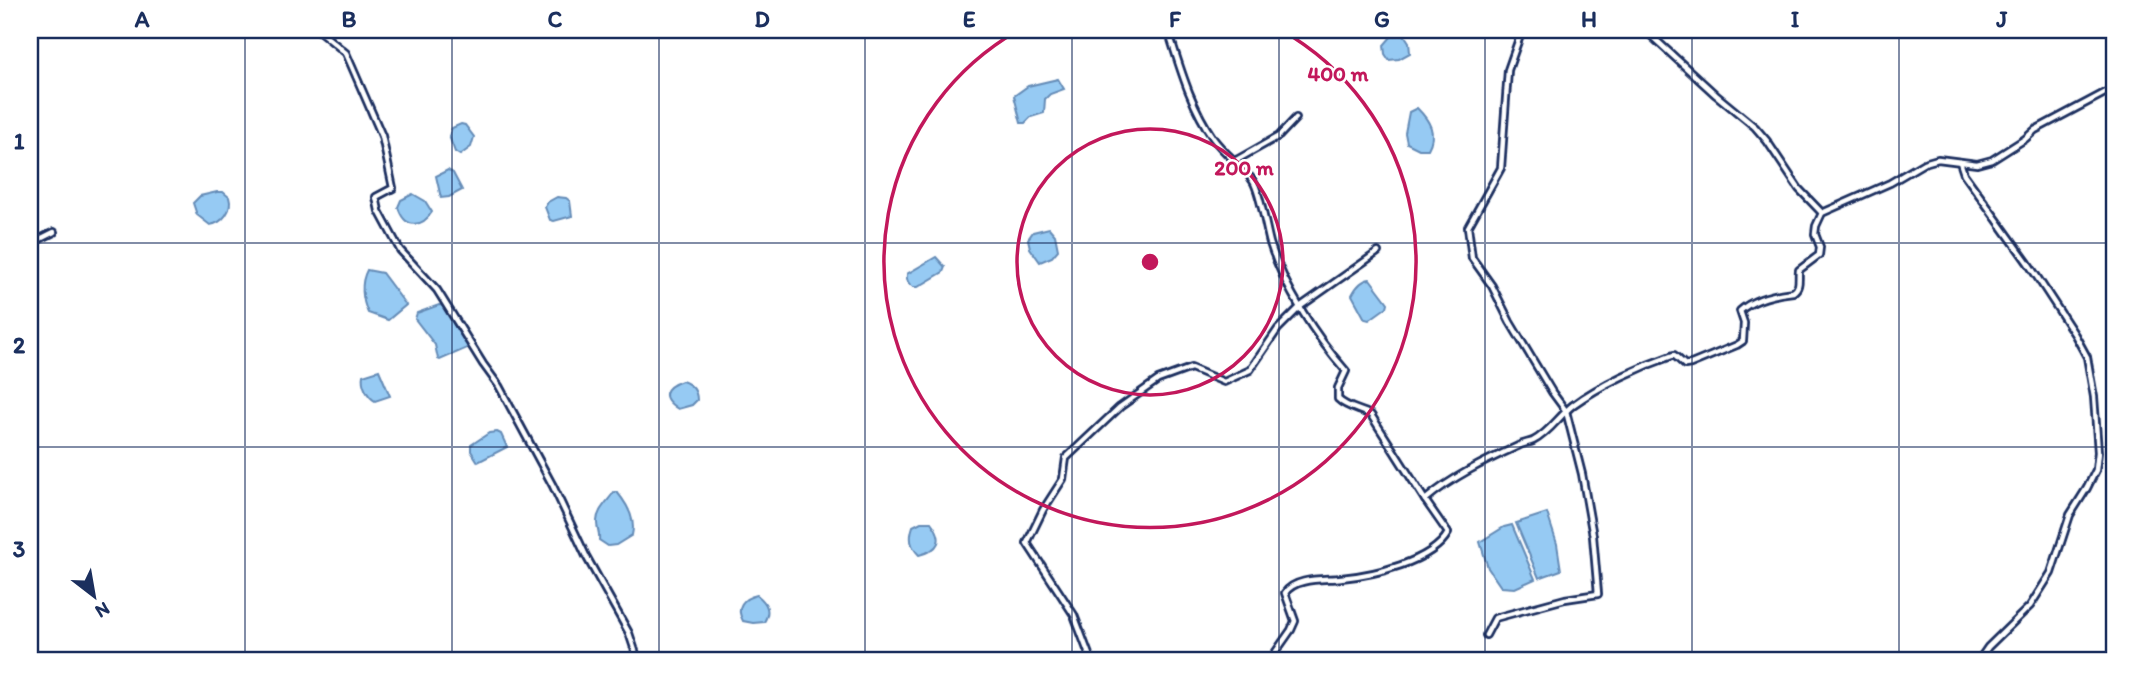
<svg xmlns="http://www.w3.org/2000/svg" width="2144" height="690" viewBox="0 0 2144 690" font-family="Itim,sans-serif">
	<rect width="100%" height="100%" fill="#fff"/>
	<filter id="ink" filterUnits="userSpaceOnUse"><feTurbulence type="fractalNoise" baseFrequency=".0143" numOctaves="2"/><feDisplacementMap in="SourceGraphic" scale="14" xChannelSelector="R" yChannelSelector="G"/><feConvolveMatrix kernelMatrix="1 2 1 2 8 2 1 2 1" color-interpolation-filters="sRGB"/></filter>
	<g filter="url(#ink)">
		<g fill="#96caf3" stroke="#658cb7" stroke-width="2">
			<polygon points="1399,35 1405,36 1409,42 1410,53 1399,59 1389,60 1385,54 1384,45 1391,37"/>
			<polygon points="1058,79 1064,89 1050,94 1045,99 1044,113 1031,117 1025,123 1021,123 1014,96 1028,86"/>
			<path d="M1417 108C1430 121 1437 133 1428 149H1419L1407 143 1405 133 1409 112Z"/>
			<polygon points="461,124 465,125 474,137 471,147 460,155 455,152 449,136 452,128"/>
			<polygon points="448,170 453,173 462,190 449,197 441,198 436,176"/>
			<path d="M217 192H223L229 197C233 210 223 223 210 225L197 215 193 203 200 196Z"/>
			<path d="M413 194 425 201 432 212C421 229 404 228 398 207L401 200Z"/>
			<polygon points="557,197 566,198 570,201 572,216 554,221 550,220 545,207 548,202"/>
			<polygon points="1049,228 1055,235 1058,250 1052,257 1040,262 1030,248 1028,239 1033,232"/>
			<path d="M936 257 945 267 943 272 918 287H913C908 284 906 280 907 274Z"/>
			<path d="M367 270 382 273 406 305 388 320 368 313C362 300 360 283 367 270Z"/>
			<path d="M1370 279 1388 303 1387 307 1369 320 1365 319 1352 295C1356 287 1361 280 1370 279Z"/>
			<polygon points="439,305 446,306 453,323 467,343 467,348 440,360 438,359 435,345 415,319 417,313"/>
			<path d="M379 370 390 396 375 401C367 396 361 384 363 375Z"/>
			<path d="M682 381C691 384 697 390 697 400L692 405 678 409C659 397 664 387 682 381Z"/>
			<polygon points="497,432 501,434 507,447 478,462 471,451 471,445 489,433"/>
			<path d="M614 492H617C627 504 636 519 632 535L616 545 608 546 599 540C600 533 597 529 597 523 596 511 608 501 614 492Z"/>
			<polygon points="1547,513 1557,544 1561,570 1539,578 1516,523"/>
			<path d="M921 522H931C945 540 939 550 919 555 910 546 909 538 913 526Z"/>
			<polygon points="1512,525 1535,579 1515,588 1501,587 1488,568 1480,542 1504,527"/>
			<path d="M757 595C767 603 771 611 764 622L753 623 743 621C735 607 743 598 757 595Z"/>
		</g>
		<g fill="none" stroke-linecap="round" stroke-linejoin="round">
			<g stroke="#1b2f5e" stroke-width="10">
				<g id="minor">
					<polyline points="318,30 346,53 382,136 393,188 376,197 379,211 400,250 437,290 483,364 499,386 553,486 586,556 629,633 638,660"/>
					<path d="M1168 30C1180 67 1190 105 1213 138 1224 154 1244 167 1253 181 1260 192 1266 228 1270 243 1284 287 1315 336 1346 371L1338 388V399C1347 408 1359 409 1371 415L1425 500"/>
					<polyline points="1645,30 1716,95 1755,127 1767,141 1799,189 1822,213"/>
					<polyline points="1233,162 1279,136 1296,118"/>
					<polyline points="1960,162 1964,174 2028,263 2075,335 2087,357 2094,397 2098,452 2096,470 2087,488 2070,515 2051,573 2030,606 1988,647 1979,660"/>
					<polyline points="30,244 54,232"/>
					<polyline points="1486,635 1495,618 1565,599 1598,594 1593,536 1582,474 1566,411 1552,392 1510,322 1492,286 1472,258 1468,227 1501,168 1508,70 1522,30"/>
					<polyline points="1091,660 1074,615 1027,543 1043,510 1063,479 1066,458 1120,407 1158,380 1191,368 1224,382 1250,370 1278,329 1301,306 1378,252"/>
					<path d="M1270 660 1291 630 1295 621 1285 593C1295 577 1325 580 1341 578 1373 575 1432 562 1448 533L1425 500C1452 477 1485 461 1518 446 1523 443 1528 443 1533 441 1549 433 1559 416 1573 405 1600 385 1642 366 1674 355L1685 365 1691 364 1737 345 1743 341 1744 323 1740 311C1754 298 1775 294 1793 292 1801 287 1798 279 1799 270L1819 255 1820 247 1815 234 1816 226 1822 213 1890 183 1924 163 1938 159 1977 164 1992 160 2025 139 2035 130 2114 88"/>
				</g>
			</g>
			<use href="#minor" stroke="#fff" stroke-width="4.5"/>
		</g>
	</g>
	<path fill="none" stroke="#1b2f5e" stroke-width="2" stroke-opacity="0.55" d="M245 30V660M452 30V660M659 30V660M865 30V660M1072 30V660M1279 30V660M1485 30V660M1692 30V660M1899 30V660M30 243H2114M30 447H2114"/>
	<g fill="none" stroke="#c2185b" stroke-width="3.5">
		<circle cx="1150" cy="262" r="133"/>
		<path d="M1281 30A266 266 0 1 1 1019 30"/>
	</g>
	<circle cx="1150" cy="262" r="10" fill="#c2185b" stroke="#fff" stroke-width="3.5"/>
	<g font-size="21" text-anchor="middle" font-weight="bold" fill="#c2185b" stroke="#fff" stroke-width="5" stroke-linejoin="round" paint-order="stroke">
		<text x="1338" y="81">400 m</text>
		<text x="1244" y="175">200 m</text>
	</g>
	<rect width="2144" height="690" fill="none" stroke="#fff" stroke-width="77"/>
	<g transform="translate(94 596) rotate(149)" stroke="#ffffff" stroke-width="5" paint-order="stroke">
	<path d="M0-5L12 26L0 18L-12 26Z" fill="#1b2f5e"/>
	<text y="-10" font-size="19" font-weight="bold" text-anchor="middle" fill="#1b2f5e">N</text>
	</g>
	<rect x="38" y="38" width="2068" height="614" fill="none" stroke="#1b2f5e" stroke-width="2.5"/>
	<g font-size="23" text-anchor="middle" font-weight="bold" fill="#1b2f5e">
		<text x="142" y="27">A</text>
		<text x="349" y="27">B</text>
		<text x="555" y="27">C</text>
		<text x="762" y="27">D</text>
		<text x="969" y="27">E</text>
		<text x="1175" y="27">F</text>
		<text x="1382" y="27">G</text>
		<text x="1589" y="27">H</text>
		<text x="1795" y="27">I</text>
		<text x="2002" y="27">J</text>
		<text x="19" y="149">1</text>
		<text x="19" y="353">2</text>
		<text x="19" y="557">3</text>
	</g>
</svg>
